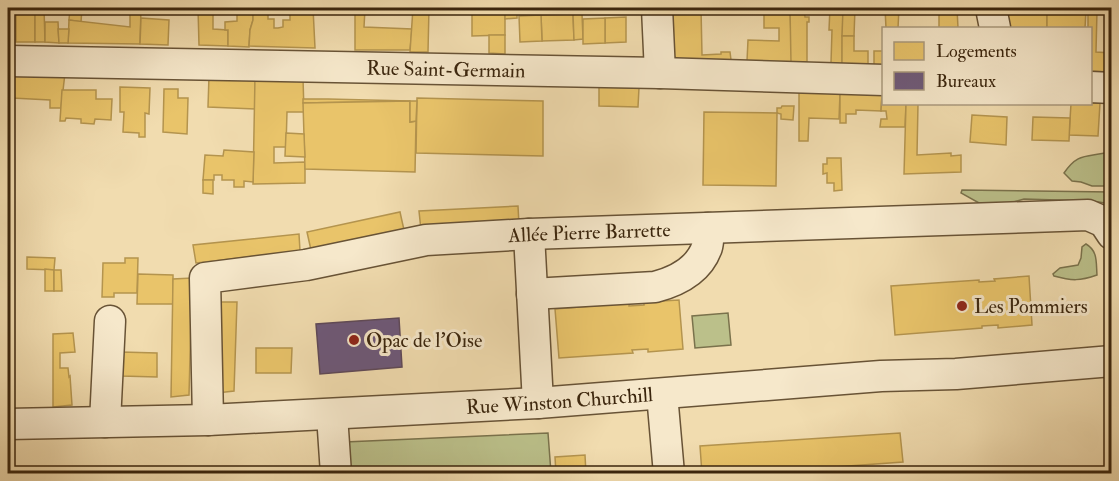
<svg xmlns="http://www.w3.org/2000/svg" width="1119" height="481" viewBox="0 0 1119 481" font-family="'IM FELL Double Pica',serif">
	<rect width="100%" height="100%" fill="#f1dcaf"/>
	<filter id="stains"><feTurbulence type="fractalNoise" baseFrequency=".00333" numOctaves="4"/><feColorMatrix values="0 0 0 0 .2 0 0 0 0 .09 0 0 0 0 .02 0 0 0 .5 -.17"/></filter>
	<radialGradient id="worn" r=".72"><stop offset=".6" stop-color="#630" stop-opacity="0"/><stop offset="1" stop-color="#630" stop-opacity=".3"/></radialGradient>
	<g fill="#bbc08a" stroke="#7a724c" stroke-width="1.5">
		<path d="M1105 153H1111V186H1092L1081 182 1072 181 1064 173C1077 154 1084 157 1105 153Z"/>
		<polygon points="962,190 1111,192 1111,206 1105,203 1092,201 1024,199 1006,204 979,203 961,193"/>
		<path d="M1086 244C1098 251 1096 262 1097 275 1080 281 1072 281 1054 276L1053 274 1060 268 1078 265 1081 258 1082 247Z"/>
		<polygon points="728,313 731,345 695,348 692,316"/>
		<polygon points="548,433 551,473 347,473 345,442"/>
	</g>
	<g fill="#e9c46a" stroke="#b4944e" stroke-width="1.5">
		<rect x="16" y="8" width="19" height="34"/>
		<polygon points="35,8 44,8 45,42 35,42"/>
		<polygon points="70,8 82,8 81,22 69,20"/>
		<polygon points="130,8 141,8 140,44 68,43 69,20 130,27"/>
		<polygon points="198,8 213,8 213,29 228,30 228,46 199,45"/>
		<polygon points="237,8 253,8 253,20 250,30 249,47 228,46 228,30 225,30 225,22 237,21"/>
		<polygon points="253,8 268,8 268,19 274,19 274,28 278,28 283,27 283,20 290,20 290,12 292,12 292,8 313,8 315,48 249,46 250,30 253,20"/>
		<polygon points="355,8 363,8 363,9 365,9 364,27 412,29 410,50 355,50"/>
		<polygon points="413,8 429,8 428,52 410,52"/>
		<polygon points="493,8 505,8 505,35 472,36 472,10 493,10"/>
		<polygon points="505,8 517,8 517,18 505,19"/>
		<polygon points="669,8 701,8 702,55 721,54 721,52 730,52 731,60 677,59 670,52"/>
		<polygon points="764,8 790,8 792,63 747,61 748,40 779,41 779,28 764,28"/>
		<polygon points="790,8 804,8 805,17 809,17 809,22 807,22 807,62 791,62"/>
		<polygon points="830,8 843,8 842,64 831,63 832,30 829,30"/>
		<polygon points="843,8 855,8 854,36 842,36"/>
		<polygon points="885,8 899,8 898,28 886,28"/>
		<polygon points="939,8 957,8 958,28 939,28"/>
		<polygon points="1004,8 1047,8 1047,28 1005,28"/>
		<polygon points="1047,9 1086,10 1085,28 1047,28"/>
		<polygon points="1088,10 1097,11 1096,52 1112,53 1112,72 1090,71 1090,28 1088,28"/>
		<polygon points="573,14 574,40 542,41 541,15"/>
		<polygon points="573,14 582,14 583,39 574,40"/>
		<polygon points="541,15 542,41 520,42 519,16"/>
		<polygon points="626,17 626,42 605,43 605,18"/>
		<polygon points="141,18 169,20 168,45 140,44"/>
		<polygon points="605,18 605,43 583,44 583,19"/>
		<polygon points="45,22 58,22 59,43 45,42"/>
		<polygon points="58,29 69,29 68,43 59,43"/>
		<polygon points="489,35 505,35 505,54 489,53"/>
		<polygon points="842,36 854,36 854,51 868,51 868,64 842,64"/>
		<rect x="874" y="51" width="10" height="14"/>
		<polygon points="8,71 65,73 61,108 50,108 50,100 12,98 11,115 8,115"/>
		<polygon points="209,76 255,77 255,109 208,107"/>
		<polygon points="255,77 303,78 304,112 287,112 286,147 274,147 274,163 305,162 305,183 253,184"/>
		<polygon points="120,87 150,88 149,114 145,113 145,137 139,137 139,133 123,132 124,112 120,112"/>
		<polygon points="599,87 639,88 638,107 599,106"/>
		<polygon points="164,89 178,89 178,98 188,98 187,134 163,132"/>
		<polygon points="62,90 96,90 96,99 112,99 111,120 95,119 94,124 81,123 81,119 66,118 65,121 60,121"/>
		<polygon points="799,91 840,93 839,119 809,118 808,141 799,141"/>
		<polygon points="840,93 882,95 881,111 856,110 856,114 846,114 846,123 840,123"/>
		<polygon points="882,95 884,95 884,104 906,104 905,127 880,127 881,119 887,119 886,111 881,111"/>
		<polygon points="417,98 543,101 543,156 416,153"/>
		<polygon points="303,99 328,99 410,101 303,103"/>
		<polygon points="410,101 410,122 416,121 415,172 305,169 303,103"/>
		<polygon points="410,101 417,101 416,121 410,122"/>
		<polygon points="1100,103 1098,136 1069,135 1071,104"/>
		<polygon points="906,104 918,104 917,155 951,153 951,156 961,155 961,172 904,174"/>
		<polygon points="782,106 794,106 793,120 781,119 781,114 777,113 777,108 781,108"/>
		<polygon points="704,112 777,113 776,186 703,185"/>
		<polygon points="972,115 1007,117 1006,145 970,142"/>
		<polygon points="1033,117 1070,118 1069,141 1032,140"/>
		<polygon points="286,133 304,134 305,157 285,156"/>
		<polygon points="224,150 254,152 253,182 244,181 244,187 234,187 234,180 222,180 222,175 214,175 214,180 203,180 205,155 223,156"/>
		<polygon points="827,158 841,158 842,190 834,191 834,183 827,183 827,173 823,174 823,164 827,164"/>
		<polygon points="203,180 213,180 213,194 203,193"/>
		<polygon points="518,206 519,225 421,230 419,211"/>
		<polygon points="400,212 404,230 311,250 307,232"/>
		<polygon points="299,234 300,251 196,263 193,245"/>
		<polygon points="27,257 55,258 54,270 27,269"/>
		<polygon points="125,258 138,258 137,293 114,293 114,297 102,297 103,263 125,263"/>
		<polygon points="45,269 54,270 54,291 45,291"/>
		<polygon points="54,270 61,270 62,291 54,291"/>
		<polygon points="138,274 173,275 173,304 137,304"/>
		<polygon points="1029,276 1032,325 998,328 998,325 982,326 982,328 895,335 891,286 979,280 979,282 995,281 994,279"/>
		<polygon points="192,278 189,395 171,397 173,279"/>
		<polygon points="679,300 683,349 648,352 648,349 632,350 633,353 559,358 555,309 629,303 629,306 644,305 644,302"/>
		<polygon points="219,302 237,302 234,391 217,393"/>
		<polygon points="73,333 75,352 60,353 60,368 68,368 69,377 70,376 72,405 53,407 53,334"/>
		<polygon points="256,348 292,348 291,373 256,373"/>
		<polygon points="121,352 157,353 157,377 121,376"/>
		<polygon points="900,433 903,462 738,474 702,474 700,446"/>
		<polygon points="585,455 586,474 556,474 555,457"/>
	</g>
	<polygon fill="#6d597a" stroke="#5e4959" stroke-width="1.5" points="399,318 402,367 320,374 316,324"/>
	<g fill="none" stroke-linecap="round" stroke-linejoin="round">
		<g stroke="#685336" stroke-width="33">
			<g id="minor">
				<polyline points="657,8 660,73"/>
				<polyline points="991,8 995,28"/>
				<path id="s1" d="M8 61 660 73 884 80"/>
				<polyline points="1090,87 1112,88"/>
				<polyline points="529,234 538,403"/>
				<path d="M532 294 655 287C678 281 699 270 707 247 709 241 708 234 708 228"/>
				<polyline points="662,394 669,474"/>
				<polyline points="332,415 336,474"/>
				<path id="s2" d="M208 420 205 278 306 265 426 240 529 234 1088 215 1104 222 1112 234"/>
				<polyline points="105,422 110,321"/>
				<path id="s3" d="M8 424 208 420 538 403 881 376 956 374 1112 361"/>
			</g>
		</g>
		<use href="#minor" stroke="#f6e8cb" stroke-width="30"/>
	</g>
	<g fill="#8f2418" stroke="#f6e8cb" stroke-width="2">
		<circle cx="962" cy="306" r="6"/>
		<circle cx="354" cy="340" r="6"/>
	</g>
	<g text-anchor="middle" stroke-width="6" stroke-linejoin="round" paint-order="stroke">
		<g font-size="20" fill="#3a250d" stroke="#f6e8cb">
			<text dy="7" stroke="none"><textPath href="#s1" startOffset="438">Rue Saint-Germain</textPath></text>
			<text dy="7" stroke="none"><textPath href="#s2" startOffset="530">Allée Pierre Barrette</textPath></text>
			<text dy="7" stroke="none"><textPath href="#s3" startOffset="552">Rue Winston Churchill</textPath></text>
		</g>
		<g font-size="20" fill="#3a250d" stroke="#f6e8cb" text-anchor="start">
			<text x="974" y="313">Les Pommiers</text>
			<text x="366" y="347">Opac de l'Oise</text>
		</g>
	</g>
	<rect width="1119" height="481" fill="none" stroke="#f1dcaf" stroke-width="30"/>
	<rect x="9" y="9" width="1101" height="463" fill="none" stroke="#3a250d" stroke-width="3"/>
	<rect x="15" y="15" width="1089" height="451" fill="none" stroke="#3a250d" stroke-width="1.5"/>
	<rect x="882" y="27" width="210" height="78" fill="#f6e8cb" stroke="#ab9a7f" stroke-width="1.5"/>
	<rect x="894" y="42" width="30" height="18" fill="#e9c46a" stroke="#ab9a7f" stroke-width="1.5"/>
	<text x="936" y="57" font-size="18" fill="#3a250d">Logements</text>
	<rect x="894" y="72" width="30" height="18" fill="#6d597a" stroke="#ab9a7f" stroke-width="1.5"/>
	<text x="936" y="87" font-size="18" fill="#3a250d">Bureaux</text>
	<rect width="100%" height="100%" filter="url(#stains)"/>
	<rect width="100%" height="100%" fill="url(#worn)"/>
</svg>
